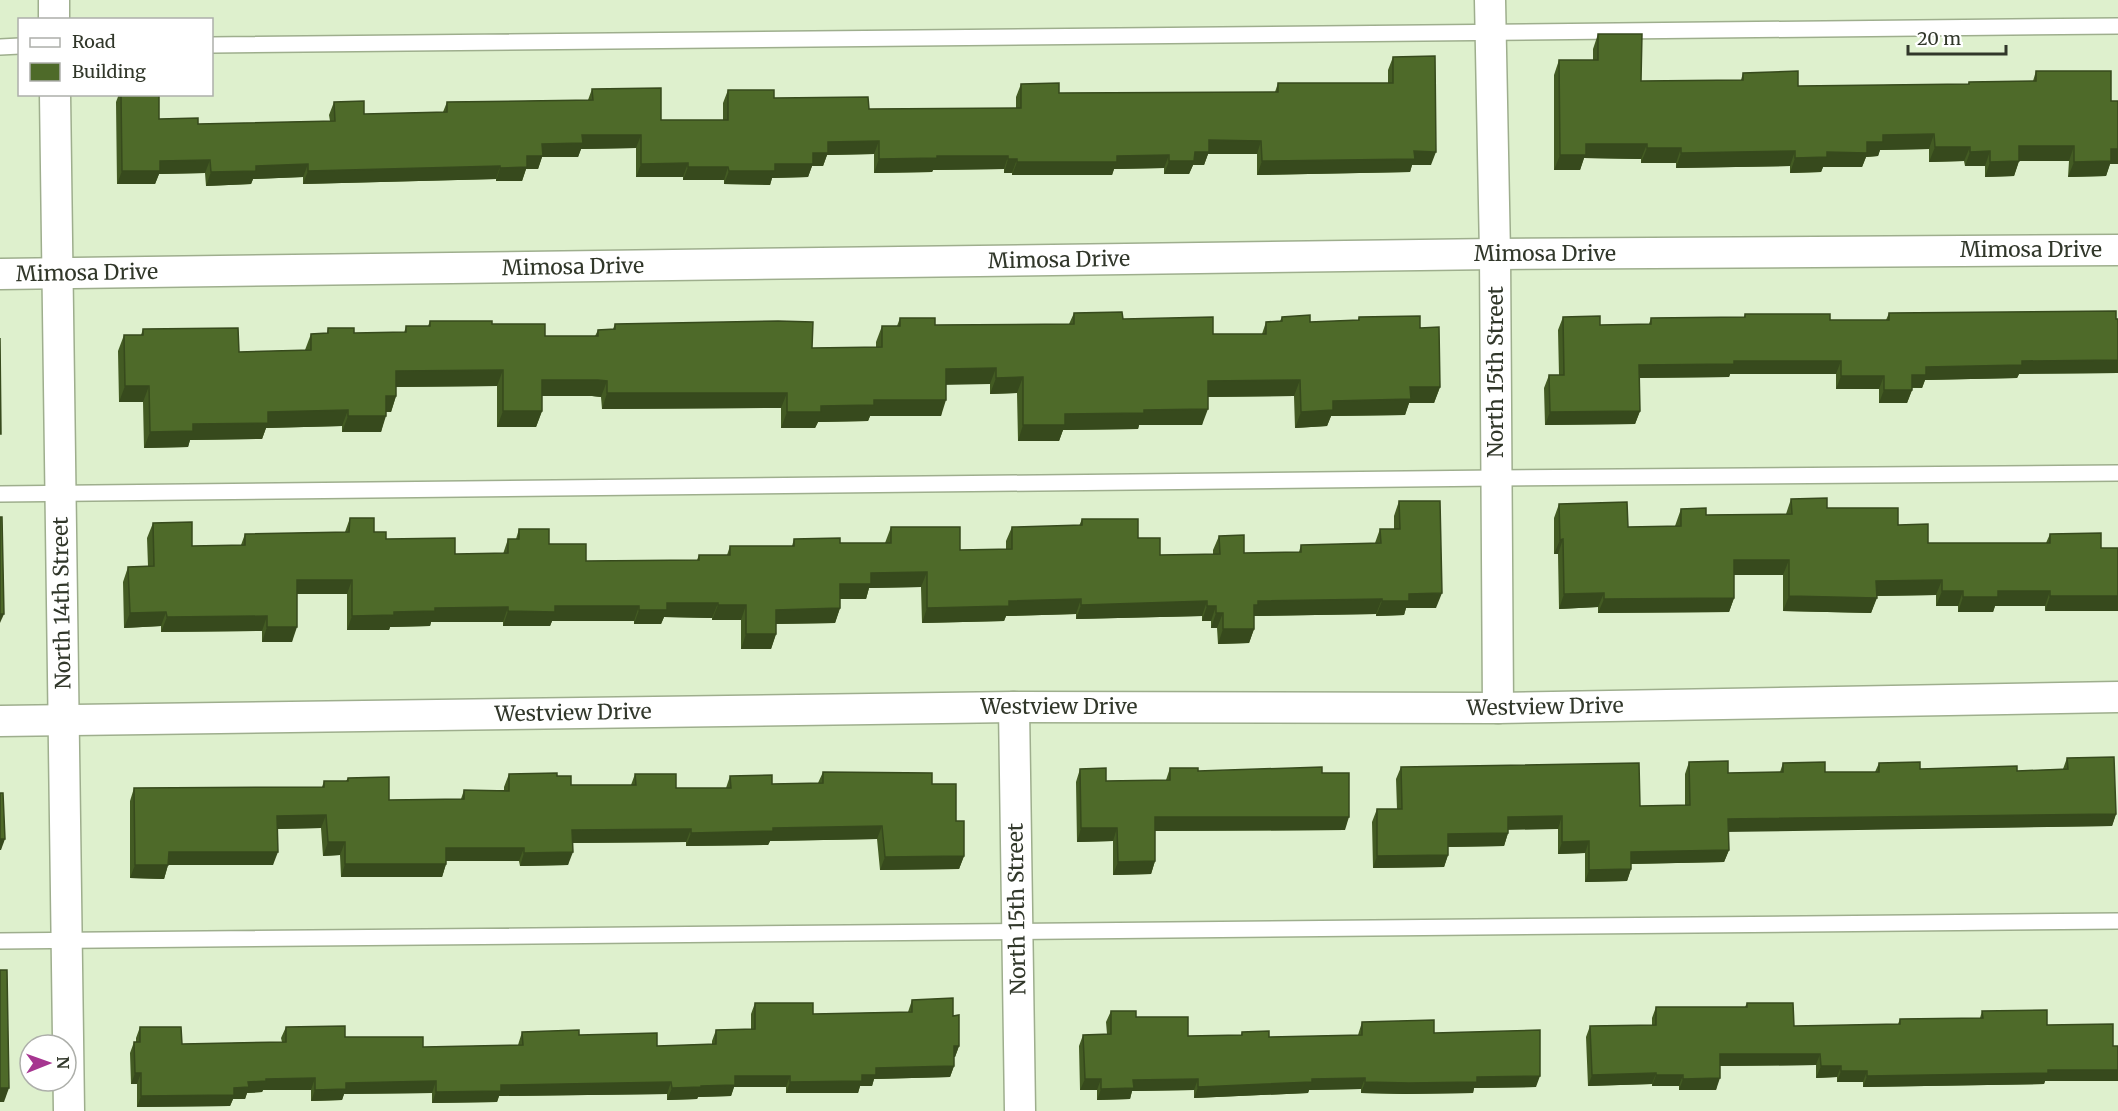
<svg xmlns="http://www.w3.org/2000/svg" width="2118" height="1111" viewBox="0 0 2118 1111" font-family="Merriweather,serif">
	<rect width="100%" height="100%" fill="#def0cd"/>
	<g fill="none" stroke-linecap="round" stroke-linejoin="round">
		<g stroke="#9eae8d" stroke-width="18">
			<g id="lane">
				<polyline points="212,45 2118,26"/>
				<polyline points="0,47 20,46"/>
				<polyline points="0,494 1497,478 2118,473"/>
				<polyline points="0,941 2118,921"/>
			</g>
		</g>
		<g stroke="#9eae8d" stroke-width="33">
			<g id="street">
				<polyline points="54,0 54,20"/>
				<polyline points="1490,0 1495,254 1498,708"/>
				<polyline points="55,94 69,1111"/>
				<polyline points="0,274 1495,254 2118,250"/>
				<polyline points="1014,707 1020,1111"/>
				<polyline points="0,721 1014,707 1498,708 2118,697"/>
			</g>
		</g>
		<use href="#lane" stroke="#fff" stroke-width="15"/>
		<use href="#street" stroke="#fff" stroke-width="30"/>
	</g>
	<g fill="#435b23">
		<polygon points="1598,34 1641,81 1741,80 1743,73 1798,86 1968,84 1969,82 2033,81 2036,71 2110,164 2106,176 2068,177 2069,161 2019,161 2014,176 1985,177 1985,166 1965,166 1964,161 1929,162 1929,149 1880,150 1878,156 1866,157 1862,167 1823,167 1821,172 1790,173 1790,166 1676,168 1676,163 1641,163 1641,159 1584,158 1580,170 1554,170 1554,75 1559,60 1593,60 1593,49"/>
		<polygon points="1393,57 1431,165 1412,165 1410,172 1257,175 1257,154 1208,154 1204,165 1193,165 1189,174 1164,174 1164,168 1114,169 1112,175 1012,175 1012,173 1004,173 1004,169 933,170 932,172 874,173 874,154 827,155 823,166 812,166 808,177 772,178 770,185 724,184 724,180 683,180 683,177 636,177 636,148 581,149 578,157 542,157 538,169 526,169 522,181 496,181 496,179 303,184 303,177 253,179 251,184 206,186 205,173 159,174 155,184 117,184 116,102 119,94 159,94 159,119 198,124 330,121 329,115 334,102 364,114 443,112 447,102 588,100 592,89 661,120 723,120 723,103 728,90 774,98 869,109 1016,108 1016,97 1021,84 1059,93 1275,92 1278,83 1388,83 1388,70"/>
		<polygon points="1074,313 1123,319 1213,334 1262,334 1266,322 1280,321 1282,317 1310,322 1358,320 1359,317 1420,328 1440,387 1434,403 1409,403 1405,415 1331,416 1327,426 1295,428 1294,396 1208,397 1202,425 1139,425 1138,429 1063,430 1059,441 1018,441 1017,393 990,394 990,384 946,384 941,416 870,416 868,421 818,422 815,428 781,428 781,408 602,409 601,397 592,396 542,396 542,411 536,427 497,427 497,386 396,387 396,396 391,412 386,412 381,432 342,432 342,426 266,428 262,439 190,440 188,447 144,448 143,402 119,402 118,351 124,335 141,335 143,329 239,352 305,350 311,334 327,333 328,328 354,333 404,333 406,326 428,326 430,321 492,324 545,336 595,336 598,330 613,329 615,324 812,348 876,347 876,342 882,326 897,326 900,318 935,325 1069,324"/>
		<polygon points="1889,313 2118,319 2118,373 2019,374 2017,378 1925,380 1922,388 1912,388 1912,390 1907,403 1879,403 1879,389 1836,389 1836,374 1730,374 1729,377 1639,378 1640,411 1635,424 1545,425 1544,388 1549,375 1559,375 1558,330 1563,317 1600,325 1649,324 1651,318 1744,317 1745,314 1830,320 1886,320"/>
		<polygon points="1791,499 1898,525 1928,543 2046,543 2050,534 2101,533 2045,611 2045,606 1995,606 1993,612 1958,612 1958,606 1936,606 1936,595 1877,596 1871,613 1783,611 1783,575 1734,575 1734,598 1729,612 1598,613 1598,607 1559,609 1558,554 1554,554 1554,518 1559,504 1628,527 1675,526 1681,509 1706,515 1786,514"/>
		<polygon points="1399,501 1436,608 1406,608 1404,615 1376,616 1376,614 1254,616 1254,629 1249,643 1218,644 1217,628 1211,628 1211,621 1202,621 1202,616 1076,619 1076,614 1006,616 1004,621 922,623 921,587 869,588 866,599 840,599 840,608 835,623 776,624 776,634 771,649 741,649 741,620 712,620 712,618 664,617 661,624 634,624 634,621 552,621 550,626 503,626 503,622 431,622 430,626 390,627 389,630 347,630 347,594 297,594 292,642 262,642 262,631 161,632 161,626 124,628 123,582 128,567 148,566 147,538 153,523 192,546 241,545 245,534 345,532 350,518 386,539 455,554 503,554 508,539 516,539 519,529 586,561 697,560 699,555 727,555 730,546 792,546 794,539 840,543 885,543 891,527 960,550 1006,549 1006,541 1012,527 1079,526 1082,519 1138,538 1160,555 1213,554 1213,550 1219,536 1244,553 1299,552 1301,545 1375,543 1380,529 1394,529 1394,516"/>
		<polygon points="2067,758 2116,814 2112,826 1728,831 1729,850 1724,862 1631,864 1631,869 1627,881 1585,882 1585,853 1558,854 1558,829 1508,829 1508,833 1504,846 1448,847 1448,855 1444,867 1373,868 1372,822 1377,809 1397,809 1396,779 1401,767 1640,806 1685,805 1685,774 1689,762 1728,773 1780,772 1783,763 1825,772 1875,772 1879,763 1920,769 2017,771 2063,769"/>
		<polygon points="1170,768 1198,771 1322,773 1345,830 1155,831 1155,861 1151,874 1113,875 1113,841 1077,842 1076,782 1080,769 1106,781 1166,780"/>
		<polygon points="823,772 932,784 956,821 964,856 959,869 880,870 877,839 770,841 768,845 686,846 686,842 572,843 568,865 520,866 519,861 446,861 446,864 442,877 341,877 340,855 323,856 321,828 277,829 273,865 168,865 164,879 130,878 130,801 134,788 322,787 324,781 346,781 348,778 389,800 461,799 464,790 504,790 504,787 509,774 557,776 571,785 631,785 635,774 676,788 726,788 730,776 772,784 818,783"/>
		<polygon points="912,1000 953,1016 959,1046 955,1057 954,1057 954,1066 950,1077 874,1079 872,1086 860,1086 858,1093 786,1093 786,1087 734,1087 731,1096 698,1097 697,1099 667,1100 667,1094 499,1096 497,1102 432,1103 432,1093 344,1094 342,1100 311,1101 311,1090 263,1090 262,1092 247,1093 245,1099 233,1099 230,1106 137,1107 137,1084 131,1084 130,1053 134,1042 136,1042 136,1038 140,1027 182,1044 282,1042 281,1038 286,1027 345,1037 423,1047 518,1045 522,1032 579,1035 657,1046 712,1044 712,1041 716,1030 751,1029 751,1014 755,1003 813,1014 908,1012"/>
		<polygon points="1747,1003 1794,1026 1898,1024 1900,1019 1980,1018 1982,1011 2045,1081 2044,1084 1863,1087 1863,1082 1837,1082 1837,1077 1816,1078 1816,1065 1720,1066 1716,1090 1679,1090 1679,1086 1652,1086 1652,1084 1588,1086 1586,1037 1590,1026 1652,1025 1652,1018 1656,1007 1745,1007"/>
		<polygon points="1111,1011 1136,1017 1188,1036 1241,1035 1242,1032 1269,1037 1358,1035 1362,1022 1434,1033 1536,1087 1474,1088 1473,1093 1405,1094 1361,1093 1361,1089 1309,1090 1308,1093 1194,1098 1194,1090 1132,1091 1130,1099 1097,1100 1097,1090 1080,1090 1079,1046 1083,1035 1107,1034 1106,1022"/>
	</g>
	<g fill="#374a1d">
		<polygon points="1934,134 1929,149 1880,150 1878,156 1866,157 1862,167 1823,167 1821,172 1790,173 1795,158 1827,152 1867,142 1883,135"/>
		<polygon points="582,135 641,135 636,148 581,149 578,157 542,157 538,169 526,169 522,181 496,181 500,168 527,156 542,144"/>
		<polygon points="1209,140 1261,141 1257,154 1208,154 1204,165 1193,165 1189,174 1164,174 1169,161 1195,152"/>
		<polygon points="879,141 874,154 827,155 823,166 812,166 808,177 772,178 770,185 724,184 729,171 775,164 813,153 828,142"/>
		<polygon points="1586,144 1647,144 1641,159 1584,158 1580,170 1554,170 1560,155"/>
		<polygon points="2019,146 2074,146 2069,161 2013,161"/>
		<polygon points="1935,147 1970,147 1964,161 1929,162"/>
		<polygon points="1647,148 1681,148 1676,163 1641,163"/>
		<polygon points="2111,149 2118,149 2118,164 2110,164 2106,176 2068,177 2074,162"/>
		<polygon points="1414,151 1436,152 1431,165 1412,165 1410,172 1257,175 1262,161"/>
		<polygon points="1795,151 1790,166 1676,168 1681,153"/>
		<polygon points="1990,151 1985,166 1965,166 1970,152"/>
		<polygon points="1169,155 1164,168 1114,169 1112,175 1012,175 1017,162 1117,156"/>
		<polygon points="937,156 1008,156 1004,169 933,170 932,172 874,173 879,159"/>
		<polygon points="1008,159 1017,159 1012,173 1004,173"/>
		<polygon points="210,160 205,173 159,174 155,184 117,184 122,171 160,161"/>
		<polygon points="2019,161 2014,176 1985,177 1990,162"/>
		<polygon points="688,163 683,177 636,177 641,164"/>
		<polygon points="308,164 303,177 253,179 251,184 206,186 211,172 256,166"/>
		<polygon points="500,166 496,179 303,184 308,171"/>
		<polygon points="688,167 728,167 724,180 683,180"/>
		<polygon points="2118,360 2118,373 2019,374 2017,378 1925,380 1922,388 1907,387 1912,375 1926,367 2022,361"/>
		<polygon points="1734,361 1841,361 1836,374 1730,374 1729,377 1634,378 1639,365"/>
		<polygon points="996,368 990,384 940,385 946,369"/>
		<polygon points="503,370 497,386 390,387 396,371"/>
		<polygon points="1841,376 1884,376 1879,389 1836,389"/>
		<polygon points="1023,377 1017,393 990,394 996,378"/>
		<polygon points="542,380 598,380 607,381 601,397 592,396 536,396"/>
		<polygon points="1300,380 1294,396 1202,397 1208,381"/>
		<polygon points="125,386 149,386 143,402 119,402"/>
		<polygon points="1410,387 1440,387 1434,403 1409,403 1405,415 1331,416 1327,426 1295,428 1301,412 1333,401"/>
		<polygon points="1884,390 1912,390 1907,403 1879,403"/>
		<polygon points="607,393 787,393 781,408 602,409"/>
		<polygon points="386,396 396,396 391,412 380,412"/>
		<polygon points="874,400 946,400 941,416 870,416 868,421 818,422 815,428 781,428 787,412 821,406"/>
		<polygon points="1208,409 1202,425 1139,425 1138,429 1063,430 1059,441 1018,441 1023,425 1065,414 1144,410"/>
		<polygon points="348,410 342,426 266,428 262,439 190,440 188,447 144,448 150,432 268,412"/>
		<polygon points="503,411 542,411 536,427 497,427"/>
		<polygon points="1640,411 1635,424 1545,425 1550,412"/>
		<polygon points="348,416 386,416 381,432 342,432"/>
		<polygon points="1563,539 1558,554 1554,554 1560,540"/>
		<polygon points="1734,560 1789,560 1783,575 1728,575"/>
		<polygon points="927,572 921,587 869,588 866,599 835,599 840,584 871,573"/>
		<polygon points="297,580 352,580 347,594 292,594"/>
		<polygon points="1942,580 1936,595 1871,596 1876,581"/>
		<polygon points="1942,591 1963,591 1958,606 1936,606"/>
		<polygon points="1998,591 2050,591 2045,606 1995,606 1993,612 1958,612 1963,597"/>
		<polygon points="1442,593 1436,608 1406,608 1404,615 1376,616 1382,601 1409,594"/>
		<polygon points="1604,593 1598,607 1559,609 1564,594"/>
		<polygon points="1789,596 1877,598 1871,613 1783,611"/>
		<polygon points="2050,596 2118,596 2118,611 2045,611"/>
		<polygon points="1734,598 1729,612 1598,613 1604,599"/>
		<polygon points="1081,599 1076,614 1006,616 1004,621 922,623 927,608 1009,601"/>
		<polygon points="1382,599 1376,614 1254,616 1254,605 1258,601"/>
		<polygon points="1207,601 1202,616 1076,619 1081,605"/>
		<polygon points="667,603 718,603 712,618 664,617 661,624 634,624 639,610"/>
		<polygon points="718,605 746,605 741,620 712,620"/>
		<polygon points="555,606 639,606 634,621 552,621 550,626 503,626 508,611"/>
		<polygon points="1207,606 1216,606 1211,621 1202,621"/>
		<polygon points="508,607 503,622 431,622 430,626 390,627 389,630 347,630 352,616 435,608"/>
		<polygon points="840,608 835,623 771,624 776,610"/>
		<polygon points="166,612 161,626 124,628 130,613"/>
		<polygon points="1216,613 1223,613 1217,628 1211,628"/>
		<polygon points="0,614 4,614 0,623"/>
		<polygon points="267,616 262,631 161,632 167,617"/>
		<polygon points="267,627 297,627 292,642 262,642"/>
		<polygon points="1223,629 1254,629 1249,643 1218,644"/>
		<polygon points="746,634 776,634 771,649 741,649"/>
		<polygon points="2116,814 2112,826 1724,832 1728,819"/>
		<polygon points="326,815 321,828 272,829 277,816"/>
		<polygon points="1562,816 1558,829 1504,830 1508,817"/>
		<polygon points="1155,817 1349,817 1345,830 1150,831"/>
		<polygon points="882,826 877,839 770,841 768,845 686,846 691,833 773,828"/>
		<polygon points="1081,828 1117,828 1113,841 1077,842"/>
		<polygon points="691,829 686,842 567,843 572,830"/>
		<polygon points="1508,833 1504,846 1443,847 1448,834"/>
		<polygon points="0,839 5,839 1,850 0,850"/>
		<polygon points="1589,841 1585,853 1558,854 1562,842"/>
		<polygon points="328,842 345,842 340,855 323,856"/>
		<polygon points="446,848 524,848 519,861 441,861"/>
		<polygon points="1729,850 1724,862 1627,864 1631,852"/>
		<polygon points="169,852 278,852 273,865 164,865"/>
		<polygon points="573,852 568,865 520,866 524,853"/>
		<polygon points="1448,855 1444,867 1373,868 1377,856"/>
		<polygon points="964,856 959,869 880,870 885,857"/>
		<polygon points="1155,861 1151,874 1113,875 1118,862"/>
		<polygon points="345,864 446,864 442,877 341,877"/>
		<polygon points="135,865 168,865 164,879 130,878"/>
		<polygon points="1631,869 1627,881 1585,882 1589,870"/>
		<polygon points="954,1046 959,1046 955,1057 950,1057"/>
		<polygon points="1720,1054 1820,1054 1816,1065 1716,1066"/>
		<polygon points="954,1066 950,1077 874,1079 872,1086 860,1086 858,1093 786,1093 790,1082 862,1075 876,1068"/>
		<polygon points="1821,1066 1841,1066 1837,1077 1816,1078"/>
		<polygon points="2048,1070 2118,1070 2118,1081 2045,1081 2044,1084 1863,1087 1867,1076"/>
		<polygon points="1841,1071 1867,1071 1863,1082 1837,1082"/>
		<polygon points="135,1073 141,1073 137,1084 131,1084"/>
		<polygon points="1656,1073 1652,1084 1588,1086 1592,1075"/>
		<polygon points="1656,1075 1683,1075 1679,1086 1652,1086"/>
		<polygon points="735,1076 790,1076 786,1087 734,1087 731,1096 698,1097 697,1099 667,1100 672,1088 701,1086"/>
		<polygon points="1540,1076 1536,1087 1474,1088 1473,1093 1405,1094 1361,1093 1365,1082 1477,1077"/>
		<polygon points="315,1078 311,1090 263,1090 262,1092 247,1093 245,1099 233,1099 230,1106 137,1107 141,1096 234,1088 248,1082 266,1079"/>
		<polygon points="1365,1078 1361,1089 1309,1090 1308,1093 1194,1098 1198,1087 1312,1079"/>
		<polygon points="1720,1078 1716,1090 1679,1090 1683,1079"/>
		<polygon points="1085,1079 1101,1079 1097,1090 1080,1090"/>
		<polygon points="1198,1079 1194,1090 1132,1091 1130,1099 1097,1100 1101,1089 1133,1080"/>
		<polygon points="436,1081 432,1093 344,1094 342,1100 311,1101 315,1090 346,1083"/>
		<polygon points="671,1082 667,1094 499,1096 497,1102 432,1103 436,1092 501,1085"/>
		<polygon points="0,1088 9,1088 4,1102 0,1102"/>
	</g>
	<g fill="#4e6a29" stroke="#374a1d" stroke-width="1.5">
		<polygon points="1598,34 1642,34 1641,81 1743,80 1743,73 1798,71 1798,86 1969,84 1969,82 2036,81 2036,71 2111,71 2111,101 2118,101 2118,149 2111,149 2111,161 2074,162 2074,146 2019,146 2019,161 1990,162 1990,151 1970,152 1970,147 1935,147 1934,134 1883,135 1883,142 1867,142 1867,153 1827,152 1827,157 1795,158 1795,151 1681,153 1681,148 1647,148 1647,144 1586,144 1586,155 1560,155 1559,60 1598,60"/>
		<polygon points="1435,56 1436,152 1414,151 1415,159 1262,161 1261,141 1209,140 1209,152 1195,152 1194,161 1169,161 1169,155 1117,156 1117,162 1017,162 1017,159 1008,159 1008,156 937,156 937,158 879,159 879,141 828,142 828,153 813,153 813,164 775,164 775,171 729,171 728,167 688,167 688,163 641,164 641,135 582,135 583,143 542,144 543,156 527,156 527,167 500,168 500,166 308,171 308,164 256,166 256,171 211,172 210,160 160,161 160,171 122,171 121,94 159,94 159,119 198,118 198,124 335,121 334,102 364,101 364,114 447,112 447,102 593,100 592,89 661,88 661,120 728,120 728,90 774,90 774,98 868,97 869,109 1021,108 1021,84 1059,83 1059,93 1278,92 1278,83 1393,83 1393,57"/>
		<polygon points="2116,311 2116,319 2118,319 2118,360 2022,361 2022,365 1926,367 1926,375 1912,375 1912,390 1884,390 1884,376 1841,376 1841,361 1734,361 1734,364 1639,365 1640,411 1550,412 1549,375 1564,375 1563,317 1600,316 1600,325 1651,324 1651,318 1745,317 1745,314 1830,314 1830,320 1889,320 1889,313"/>
		<polygon points="1122,312 1123,319 1213,317 1213,334 1266,334 1266,322 1282,321 1282,317 1310,315 1310,322 1359,320 1359,317 1420,316 1420,328 1439,327 1440,387 1410,387 1411,399 1333,401 1333,410 1301,412 1300,380 1208,381 1208,409 1144,410 1144,413 1065,414 1065,425 1023,425 1023,377 996,378 996,368 946,369 946,400 874,400 874,405 821,406 821,412 787,412 787,393 607,393 607,381 598,380 542,380 542,411 503,411 503,370 396,371 396,396 386,396 386,416 348,416 348,410 268,412 268,423 193,424 193,431 150,432 149,386 125,386 124,335 143,335 143,329 238,328 239,352 311,350 311,334 328,333 328,328 354,328 354,333 406,332 406,326 430,326 430,321 492,321 492,324 545,324 545,336 598,336 598,330 615,329 615,324 778,321 813,322 812,348 882,347 882,326 900,326 900,318 935,318 935,325 1074,324 1074,313"/>
		<polygon points="0,338 1,434 0,434"/>
		<polygon points="1827,498 1827,508 1898,508 1898,525 1928,524 1928,543 2050,543 2050,534 2101,533 2101,548 2118,548 2118,596 2050,596 2050,591 1998,591 1998,597 1963,597 1963,591 1942,591 1942,580 1876,581 1877,598 1789,596 1789,560 1734,560 1734,598 1604,599 1604,593 1564,594 1563,539 1560,540 1559,504 1627,502 1628,527 1681,526 1681,509 1706,508 1706,515 1792,514 1791,499"/>
		<polygon points="1399,501 1440,501 1442,593 1409,594 1409,601 1382,601 1382,599 1258,601 1258,605 1254,605 1254,629 1223,629 1223,613 1216,613 1216,606 1207,606 1207,601 1081,605 1081,599 1009,601 1009,606 927,608 927,572 871,573 871,584 840,584 840,608 776,610 776,634 746,634 746,605 718,605 718,603 667,603 667,610 639,610 639,606 555,606 555,612 508,611 508,607 435,608 435,611 394,612 394,615 352,616 352,580 297,580 297,627 267,627 267,616 167,617 166,612 130,613 128,567 154,566 153,523 192,522 192,546 245,545 245,534 349,532 350,518 374,518 374,532 386,532 386,539 455,538 455,554 508,553 508,539 519,539 519,529 549,529 549,544 586,544 586,561 699,560 699,555 730,555 730,546 794,546 794,539 840,538 840,543 891,543 891,527 960,527 960,550 1012,549 1012,527 1082,525 1082,519 1138,519 1138,538 1160,538 1160,555 1220,554 1219,536 1244,535 1244,553 1301,552 1301,545 1381,543 1380,529 1400,529"/>
		<polygon points="0,517 2,517 4,614 0,614"/>
		<polygon points="2114,757 2116,814 1728,819 1729,850 1631,852 1631,869 1589,870 1589,841 1562,842 1562,816 1508,817 1508,833 1448,834 1448,855 1377,856 1377,809 1402,809 1401,767 1639,763 1640,806 1690,805 1689,762 1728,761 1728,773 1783,772 1783,763 1825,762 1825,772 1879,772 1879,763 1920,762 1920,769 2017,766 2017,771 2068,769 2067,758"/>
		<polygon points="1322,767 1322,773 1349,773 1349,817 1155,817 1155,861 1118,862 1117,828 1081,828 1080,769 1106,768 1106,781 1170,780 1170,768 1198,768 1198,771"/>
		<polygon points="823,772 932,773 932,784 956,784 956,821 964,821 964,856 885,857 882,826 773,828 773,831 691,833 691,829 572,830 573,852 524,853 524,848 446,848 446,864 345,864 345,842 328,842 326,815 277,816 278,852 169,852 168,865 135,865 134,788 324,787 324,781 348,781 348,778 389,777 389,800 464,799 464,790 509,791 509,774 557,773 557,776 571,776 571,785 636,785 635,774 676,774 676,788 731,788 730,776 772,775 772,784 823,783"/>
		<polygon points="0,793 3,793 5,839 0,839"/>
		<polygon points="0,970 7,970 9,1088 0,1088"/>
		<polygon points="953,998 953,1016 959,1015 959,1046 954,1046 954,1066 876,1068 876,1075 862,1075 862,1081 790,1082 790,1076 735,1076 735,1085 701,1086 701,1087 672,1088 671,1082 501,1085 501,1091 436,1092 436,1081 346,1083 346,1089 315,1090 315,1078 266,1079 266,1081 248,1082 249,1087 234,1088 234,1095 141,1096 141,1073 135,1073 134,1042 140,1042 140,1027 181,1027 182,1044 286,1042 286,1027 345,1026 345,1037 423,1037 423,1047 523,1045 522,1032 579,1030 579,1035 657,1033 657,1046 716,1044 716,1030 755,1029 755,1003 813,1003 813,1014 912,1012 912,1000"/>
		<polygon points="1747,1003 1793,1003 1794,1026 1900,1024 1900,1019 1983,1018 1982,1011 2047,1010 2047,1025 2113,1024 2113,1046 2118,1046 2118,1070 2048,1070 2048,1073 1867,1076 1867,1071 1841,1071 1841,1066 1821,1066 1820,1054 1720,1054 1720,1078 1683,1079 1683,1075 1656,1075 1656,1073 1592,1075 1590,1026 1656,1025 1656,1007 1747,1007"/>
		<polygon points="1111,1011 1136,1011 1136,1017 1188,1017 1188,1036 1242,1035 1242,1032 1269,1031 1269,1037 1362,1035 1362,1022 1434,1020 1434,1033 1540,1030 1540,1076 1477,1077 1477,1082 1409,1083 1365,1082 1365,1078 1312,1079 1312,1082 1198,1087 1198,1079 1133,1080 1134,1088 1101,1089 1101,1079 1085,1079 1083,1035 1111,1034"/>
	</g>
	<g text-anchor="middle" stroke-width="6" stroke-linejoin="round" paint-order="stroke">
		<g font-size="21" fill="#31372a" stroke="#fff">
			<text x="2031" y="257">Mimosa Drive</text>
			<text x="1545" y="261">Mimosa Drive</text>
			<text transform="translate(1059 260) rotate(-1)" y="7">Mimosa Drive</text>
			<text transform="translate(573 267) rotate(-1)" y="7">Mimosa Drive</text>
			<text transform="translate(87 273) rotate(-1)" y="7">Mimosa Drive</text>
			<text transform="translate(1496 372) rotate(-90)" y="7">North 15th Street</text>
			<text transform="translate(62 603) rotate(-91)" y="7">North 14th Street</text>
			<text x="1059" y="714">Westview Drive</text>
			<text transform="translate(1545 707) rotate(-1)" y="7">Westview Drive</text>
			<text transform="translate(573 713) rotate(-1)" y="7">Westview Drive</text>
			<text transform="translate(1017 909) rotate(-91)" y="7">North 15th Street</text>
		</g>
	</g>
	<rect x="18" y="18" width="195" height="78" fill="#ffffff" stroke="#adafaa" stroke-width="1.5"/>
	<rect x="30" y="38" width="30" height="9" fill="#ffffff" stroke="#adafaa" stroke-width="1.5"/>
	<text x="72" y="48" font-size="18" fill="#31372a">Road</text>
	<rect x="30" y="63" width="30" height="18" fill="#4e6a29" stroke="#adafaa" stroke-width="1.5"/>
	<text x="72" y="78" font-size="18" fill="#31372a">Building</text>
	<g transform="translate(48 1063) rotate(89)"><circle r="28" fill="#ffffff" stroke="#adafaa" stroke-width="1.5"/>
	<path d="M0-4.5L10 22L0 15L-10 22Z" fill="#a63590"/>
	<text y="-9" font-size="16" font-weight="bold" text-anchor="middle" fill="#31372a">N</text>
	</g>
	<path d="M1908 45v9h98v-9" fill="none" stroke="#31372a" stroke-width="3"/>
	<text x="1917" y="45" font-size="18" fill="#31372a" stroke="#ffffff" stroke-width="4.5" paint-order="stroke">20 m</text>
</svg>
